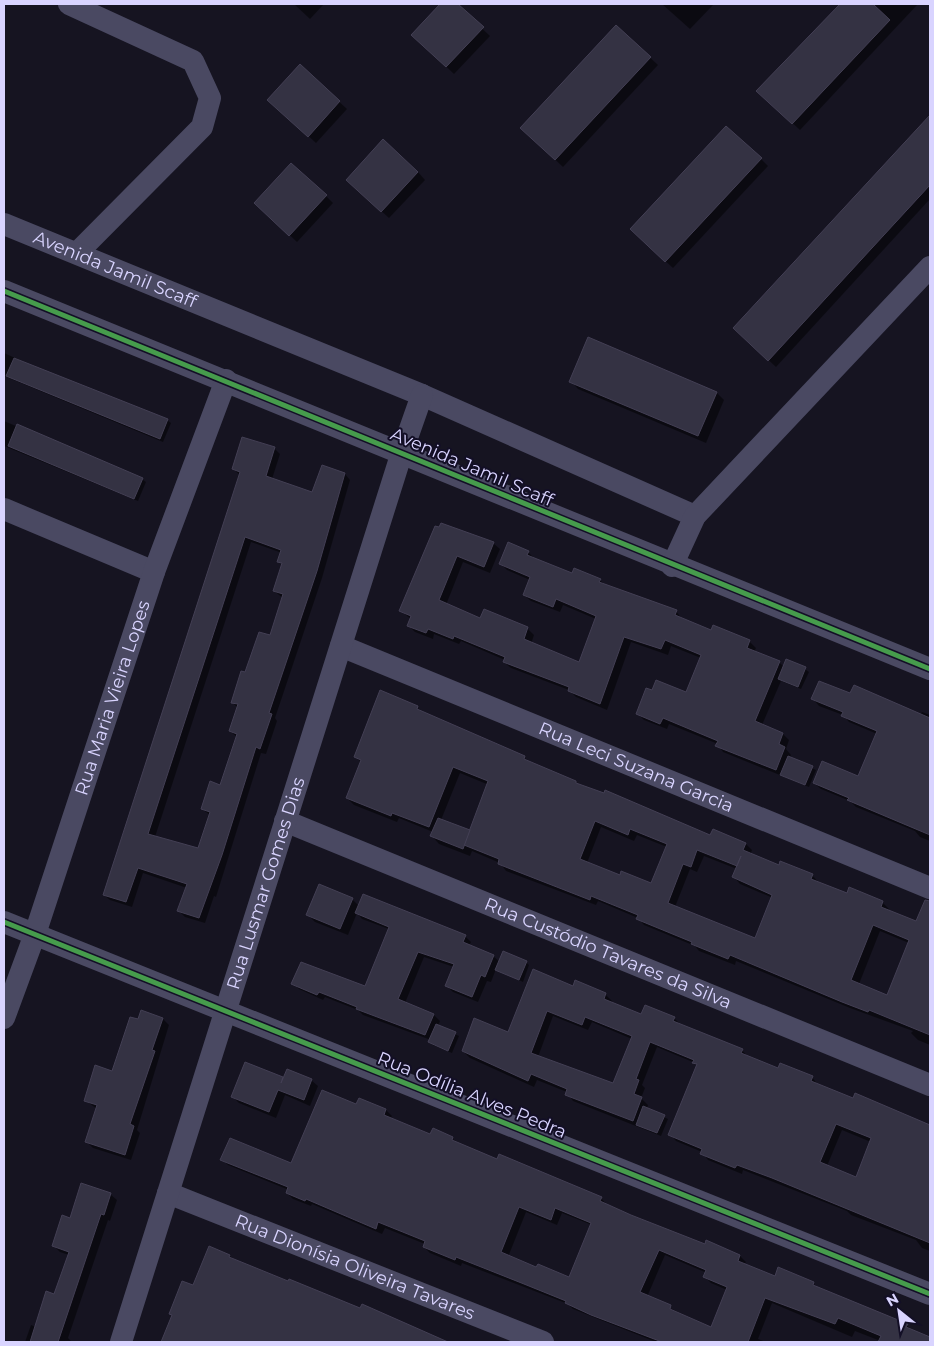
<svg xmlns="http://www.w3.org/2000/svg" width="934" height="1346" viewBox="0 0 934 1346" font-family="Montserrat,sans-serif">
	<rect width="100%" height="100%" fill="#161421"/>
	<g fill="#0007" fill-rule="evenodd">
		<polygon points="294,4 324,4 310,19"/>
		<polygon points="441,4 456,4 490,36 454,74 413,35"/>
		<polygon points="662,4 714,4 690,29"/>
		<polygon points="841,4 918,4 800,130 758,91"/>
		<polygon points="616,26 658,65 563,167 527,133"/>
		<polygon points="300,66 347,109 316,143 277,107"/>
		<polygon points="930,115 930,199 776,367 734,328"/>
		<polygon points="761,159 768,166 673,268 639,237"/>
		<polygon points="418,172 425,180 389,218 355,187"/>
		<polygon points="326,196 333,203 297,242 263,210"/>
		<polygon points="589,339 717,393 724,400 706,443 578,389 571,381"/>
		<polygon points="4,353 71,383 72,381 167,420 171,423 163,442 4,376"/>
		<polygon points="4,421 142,479 146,482 138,501 4,446"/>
		<path d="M274 448 280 454 272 479 313 493 345 474 350 480 322 578 275 718 277 721 266 754 261 753 216 897 214 896 205 923 185 917 179 911 187 888 143 873 132 907 110 900 104 895 240 475 233 469ZM251 542 282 553 279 561 283 565 274 591 283 598 270 637 246 674 232 702 238 708 230 731 237 737 221 786 202 809 210 815 199 850 155 837Z"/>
		<polygon points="436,527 493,543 500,549 490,573 463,562 446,605 481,620 527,628 534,635 531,644 579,664 596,619 563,605 560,612 531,601 524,595 530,580 507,570 501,564 528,552 535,559 573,575 600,580 606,586 676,611 682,619 712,631 749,641 756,648 754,652 779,662 784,667 805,669 809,672 801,689 781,681 762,725 783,734 789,740 786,749 791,755 790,758 816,770 809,787 723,752 718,744 669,724 667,729 644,720 637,713 686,694 701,658 671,646 668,655 631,642 607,710 576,697 569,690 511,668 504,662 505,660 461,641 459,644 434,634 433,639 415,632 408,625 411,619 401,611"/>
		<polygon points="851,695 920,716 922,712 930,715 930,841 920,837 915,831 856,807 850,801 821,789 814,783 859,777 877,734 849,722 843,715 819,706 813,699"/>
		<path d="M417 707 424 714 524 757 531 764 576 782 580 786 711 837 746 844 752 850 750 855 779 866 812 875 819 883 848 895 882 902 889 909 888 911 917 923 919 918 930 922V1045L918 1040 911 1033 913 1031 850 1008 736 961 735 965 699 951 695 946 644 925 638 918 598 901 596 905 506 871 500 863 472 851 470 856 439 844 432 836 433 832 399 818 397 822 354 805 347 798 361 762 356 757ZM460 773 489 785 470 833 441 820ZM601 827 634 841 637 835 667 847 652 884 621 877 587 863ZM704 856 737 869 734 877 740 884 773 898 755 940 675 907 690 869 697 872ZM880 931 909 943 887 997 859 984Z"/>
		<polygon points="352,899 359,906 465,936 471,942 469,946 493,956 500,962 526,962 529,965 523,982 496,969 491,982 487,981 478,1002 453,992 447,986 454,967 424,957 405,1003 434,1015 440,1021 438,1026 459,1036 452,1053 433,1045 431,1040 363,1015 358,1010 325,997 323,1000 299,989 293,983 365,988 389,929 362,919 357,913 348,935 315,922 308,915"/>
		<path d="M574 987 605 994 612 1001 611 1003 642 1016 674 1018 681 1025 742 1050 748 1057 779 1070 812 1077 818 1085 854 1099 856 1095 930 1127V1251L922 1248 916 1240 851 1215 847 1211 743 1170 742 1174 708 1160 702 1152 676 1141 670 1134 697 1066 695 1063 657 1047 642 1085 645 1088 641 1098 648 1105 647 1109 668 1119 661 1136 573 1101 567 1092 537 1080 534 1087 470 1058 463 1051 508 1034ZM553 1016 588 1030 592 1022 632 1039 613 1085 538 1057ZM842 1130 871 1142 856 1178 827 1166Z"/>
		<polygon points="142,1012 163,1019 169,1025 137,1130 140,1133 131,1160 93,1148 86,1141 97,1109 85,1100 113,1073"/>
		<polygon points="246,1063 284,1080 311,1080 318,1086 310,1106 285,1095 276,1118 239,1103 232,1096"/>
		<path d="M359 1100 386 1110 392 1116 390 1119 431 1135 452 1138 458 1144 497 1160 601 1198 607 1205 705 1245 740 1256 746 1262 744 1265 775 1277 813 1283 819 1289 907 1325 913 1332 930 1339V1342H883L855 1331 852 1337 772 1303 758 1339 766 1342H656L573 1309 568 1304 462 1263 461 1266 430 1253 424 1247 425 1244 385 1228 382 1234 312 1204 311 1206 293 1199 287 1193 289 1190 228 1165 222 1159 292 1165 357 1105ZM526 1212 557 1225 562 1213 592 1225 570 1278 537 1269 508 1257ZM665 1255 707 1273 705 1277 711 1283 727 1290 711 1328 647 1297Z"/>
		<polygon points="110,1194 117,1200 110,1221 108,1220 68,1338 72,1342 25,1342 31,1325 36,1327 55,1295 69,1255 60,1252 54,1246 71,1219"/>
		<polygon points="209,1247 230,1256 234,1260 446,1342 162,1342 173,1316 170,1313 194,1286"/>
	</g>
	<g fill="#343243" stroke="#433f54" fill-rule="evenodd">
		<polygon points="440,4 458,4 484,27 446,67 411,35"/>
		<polygon points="840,4 873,4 890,20 792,124 756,91"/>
		<polygon points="616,25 651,57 555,160 520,128"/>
		<polygon points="300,64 340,101 308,137 267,100"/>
		<polygon points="930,115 930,185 768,361 733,328"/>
		<polygon points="726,126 762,158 665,262 630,229"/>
		<polygon points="383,139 418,172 381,212 346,180"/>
		<polygon points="291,163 327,195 289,236 254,203"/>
		<polygon points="588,337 717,392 698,436 569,382"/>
		<polygon points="14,358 168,419 160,439 6,376"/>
		<polygon points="17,424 143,478 134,499 8,446"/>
		<path d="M242 437 275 447 266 476 312 492 322 465 345 473 317 571 269 713 272 714 260 749 256 747 222 855 199 918 177 911 187 884 138 868 126 902 103 895 240 472 232 469ZM245 537 281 550 277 562 282 563 273 591 283 594 270 635 259 632 245 672 241 671 231 703 238 704 229 731 237 734 220 785 210 781 201 809 210 812 198 848 148 834Z"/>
		<polygon points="441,523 494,542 484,567 457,556 439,600 480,618 484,609 528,627 524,639 579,662 596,616 556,599 553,607 523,595 530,577 499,564 508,542 529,551 527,555 572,573 574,568 601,579 599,582 677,610 675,615 711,630 713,625 750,640 747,648 780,661 755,721 783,733 779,744 785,747 776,770 715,746 718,741 663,718 660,724 636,714 646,688 652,690 656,680 686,692 701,655 665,640 661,649 624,637 600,704 568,691 569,687 503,662 505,657 454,636 453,639 428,629 426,633 407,626 411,616 399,611 435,526 439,527"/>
		<polygon points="786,659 806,667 798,687 778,679"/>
		<polygon points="819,681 850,693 854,685 930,718 930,835 847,800 849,798 813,783 822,761 858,776 877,731 841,716 843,712 811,699"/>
		<path d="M380 690 418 706 417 709 525 756 524 759 576 781V783L604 793 605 790 710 835 713 829 746 843 743 850 779 865 780 861 813 874 811 879 847 893 849 887 883 901 881 907 916 921 925 900 930 901V1035L869 1010 868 1012 842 1002 730 955 728 959 691 944 692 942 636 919 638 915 591 896 590 900 498 864 499 859 464 845 488 781 453 767 429 827 392 813 391 816 346 798 361 760 354 757ZM595 821 628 835 630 829 667 844 651 883 621 871 620 875 580 859ZM697 850 737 866 741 856 732 877 772 895 755 938 668 903 683 864 691 867ZM873 925 909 940 887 995 851 980Z"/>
		<polygon points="788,756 813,766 805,785 780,775"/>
		<polygon points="438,818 470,830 463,849 430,836"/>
		<polygon points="319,884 353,898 340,929 306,915"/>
		<polygon points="363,894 466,935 463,942 494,955 485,977 481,975 472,997 445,986 454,964 418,952 398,999 434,1014 425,1035 356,1009 357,1007 319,992 317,995 291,984 301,962 365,986 389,927 355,913"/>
		<polygon points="503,951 527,961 519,980 495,970"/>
		<path d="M533 969 573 986 575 980 606 993 604 999 641 1014 645 1005 675 1017 673 1021 743 1049 741 1053 778 1068 780 1063 813 1076 811 1081 853 1098 855 1093 930 1125V1243L772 1178 737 1165 735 1168 700 1154 702 1149 668 1135 697 1064 692 1063 694 1060 650 1042 636 1079 639 1080 634 1094 642 1097 633 1121 565 1095 567 1089 531 1074 528 1081 462 1051 474 1018 508 1032ZM547 1011 582 1025 585 1017 632 1036 613 1083 531 1053ZM836 1124 871 1138 856 1177 820 1162Z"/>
		<polygon points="141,1010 163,1018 152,1050 155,1051 130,1124 134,1126 125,1155 85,1142 97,1105 84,1101 95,1065 112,1071 130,1017 138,1019"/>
		<polygon points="436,1024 456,1032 448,1051 428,1042"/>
		<polygon points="245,1062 283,1077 281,1083 287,1069 312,1079 304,1100 278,1090 269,1112 231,1097"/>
		<path d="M322 1090 356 1104 359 1098 386 1109 384 1115 430 1134 433 1128 453 1137 452 1140 497 1159 499 1154 566 1182 602 1197 600 1201 631 1215 705 1244 706 1240 740 1255 738 1261 775 1276 778 1267 814 1282 813 1285 908 1324 906 1327 930 1337V1342H878L881 1336 838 1318 835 1324 765 1298 748 1342H662L591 1315 565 1303 566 1301 524 1284 456 1257 455 1260 423 1247 425 1241 378 1222 376 1229 306 1199 305 1201 286 1193 288 1187 220 1160 230 1138 291 1163ZM519 1207 551 1220 555 1208 591 1223 569 1277 538 1264 536 1267 501 1252ZM659 1250 706 1270 703 1277 727 1287 711 1327 670 1309 671 1305 640 1292Z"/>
		<polygon points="643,1106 665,1115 657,1133 636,1125"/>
		<polygon points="81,1183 111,1193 104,1215 101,1214 58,1342 30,1342 46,1291 54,1294 69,1252 52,1246 62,1215 70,1218"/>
		<polygon points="209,1246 230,1255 229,1257 288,1281 289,1279 360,1308 362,1304 448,1342 161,1342 172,1315 169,1314 182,1281 193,1285"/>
	</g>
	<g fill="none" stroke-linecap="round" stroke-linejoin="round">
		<g stroke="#4a4962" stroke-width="22">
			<polyline points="69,4 193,61 210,98 202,127 77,253"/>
			<path id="s1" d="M4 224 422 395 695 516"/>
			<path d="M4 291C313 415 621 545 930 669"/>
			<polyline points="4,509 154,572"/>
			<polyline points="672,566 695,516 930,267"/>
			<path id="s2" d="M341 646 930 888"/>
			<path id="s3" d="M285 821 930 1085"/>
			<polyline points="4,922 930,1294"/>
			<path id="s4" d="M4 1018 35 934 154 572 226 380"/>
			<path id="s5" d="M168 1193 543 1342"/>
			<path id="s6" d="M121 1342 402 452 422 395"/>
		</g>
		<g stroke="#130f26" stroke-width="8">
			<g id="cycleway">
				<path d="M4 291C313 415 621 545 930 669"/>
				<polyline points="4,922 930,1294"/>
			</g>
		</g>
		<use href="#cycleway" stroke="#469c4c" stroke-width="5"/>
	</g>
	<g text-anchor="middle" stroke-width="4" stroke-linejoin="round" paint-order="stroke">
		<g font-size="18" fill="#d9d4ff" stroke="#130f26">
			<text dy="6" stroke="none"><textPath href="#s1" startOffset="120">Avenida Jamil Scaff</textPath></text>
			<text transform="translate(472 467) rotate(23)" y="6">Avenida Jamil Scaff</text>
			<text dy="6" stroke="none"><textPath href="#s4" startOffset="338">Rua Maria Vieira Lopes</textPath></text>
			<text dy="6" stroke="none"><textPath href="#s2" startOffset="319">Rua Leci Suzana Garcia</textPath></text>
			<text dy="6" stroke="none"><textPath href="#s6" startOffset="481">Rua Lusmar Gomes Dias</textPath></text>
			<text dy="6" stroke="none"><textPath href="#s3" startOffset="349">Rua Custódio Tavares da Silva</textPath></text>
			<text transform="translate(472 1095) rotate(22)" y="6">Rua Odília Alves Pedra</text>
			<text dy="6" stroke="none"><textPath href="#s5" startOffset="201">Rua Dionísia Oliveira Tavares</textPath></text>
		</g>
	</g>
	<rect width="934" height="1346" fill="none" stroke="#d9d4ff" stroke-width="10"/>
	<g transform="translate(899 1311) rotate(330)" stroke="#130f26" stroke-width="4" paint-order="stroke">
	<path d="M0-4L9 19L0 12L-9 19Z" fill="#d9d4ff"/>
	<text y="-8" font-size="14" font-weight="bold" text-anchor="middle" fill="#d9d4ff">N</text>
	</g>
</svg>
